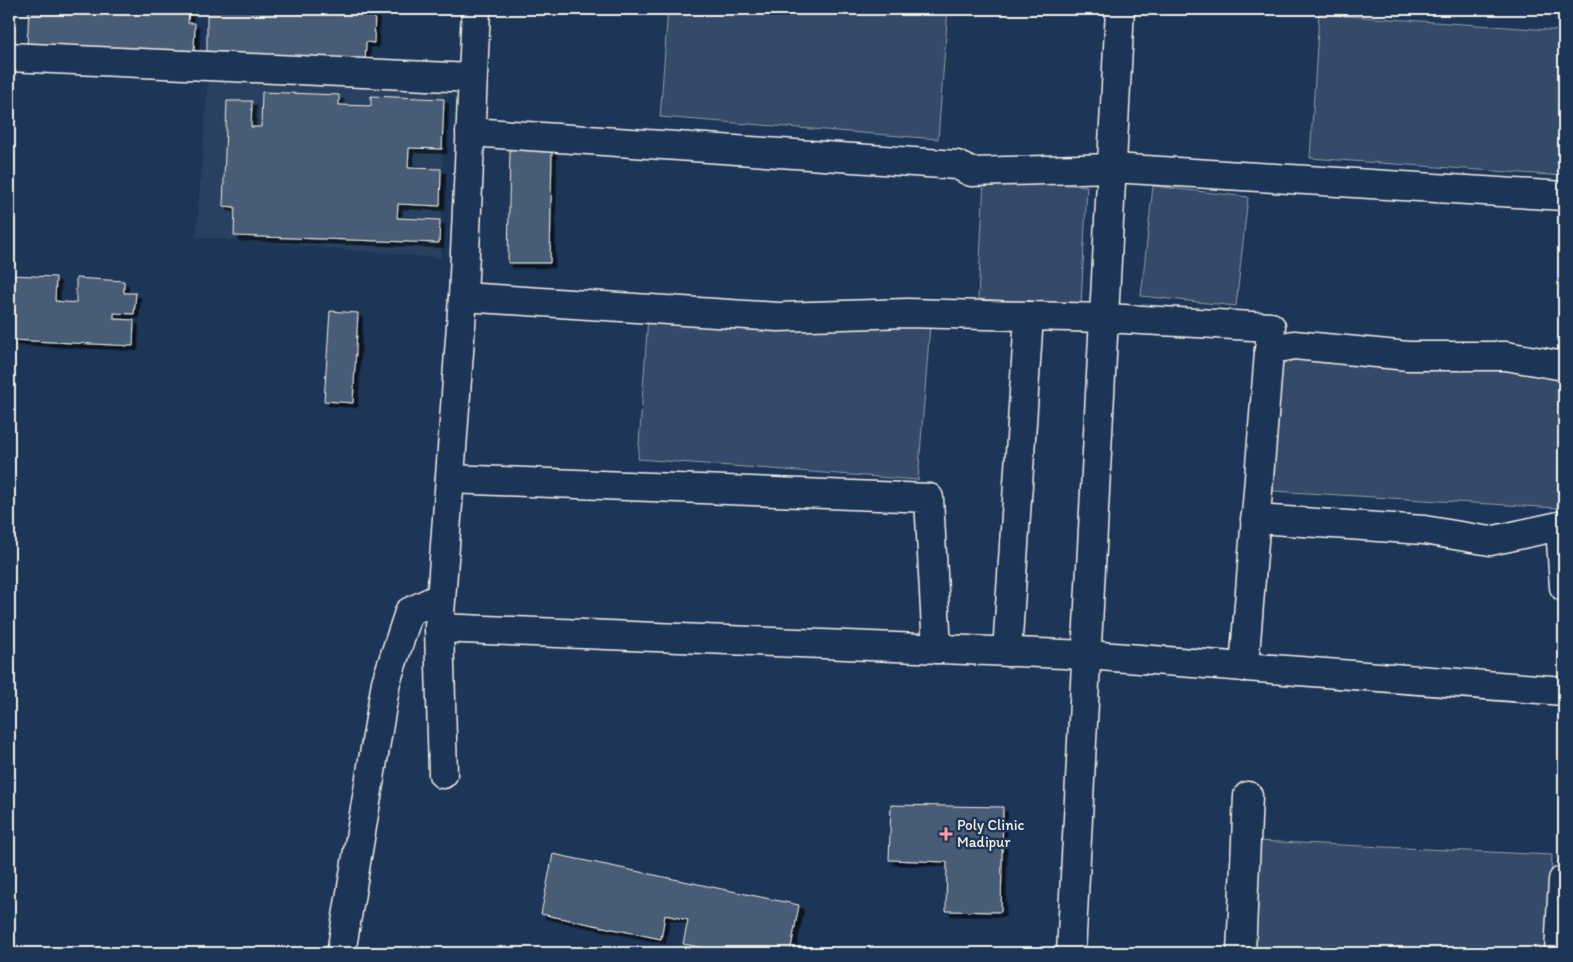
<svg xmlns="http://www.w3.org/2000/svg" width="1573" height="962" viewBox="0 0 1573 962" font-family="Itim,sans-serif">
	<defs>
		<filter id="shadow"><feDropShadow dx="4.5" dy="4.5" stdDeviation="0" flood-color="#0009"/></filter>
	</defs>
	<rect width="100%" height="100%" fill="#1d3557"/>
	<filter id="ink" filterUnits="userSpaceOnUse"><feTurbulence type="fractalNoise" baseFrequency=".02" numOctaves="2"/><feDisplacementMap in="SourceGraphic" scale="10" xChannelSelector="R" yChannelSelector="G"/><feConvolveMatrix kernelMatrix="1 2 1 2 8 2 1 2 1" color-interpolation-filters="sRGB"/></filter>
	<g filter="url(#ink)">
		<polygon fill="#2a4060" points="208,81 444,85 441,258 196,237"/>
		<g fill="#354a67" stroke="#949ea8">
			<polygon points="668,9 948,9 938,139 660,117"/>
			<polygon points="1319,14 1564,31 1564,176 1310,158"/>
			<polygon points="984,180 1087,186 1081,305 978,299"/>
			<polygon points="1153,186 1248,197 1236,306 1141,296"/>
			<polygon points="649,303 930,325 918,480 638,459"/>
			<polygon points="1281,347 1564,364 1557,508 1273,491"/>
			<polygon points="1258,841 1552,855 1547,953 1253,953"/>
		</g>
		<g fill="#485b74" stroke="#f4f1e8" filter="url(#shadow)">
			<polygon points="29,9 189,9 188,23 195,23 194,54 27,47"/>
			<polygon points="207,9 317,9 317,11 346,11 346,9 375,9 374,43 366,42 365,67 207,63"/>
			<polygon points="262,92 339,95 339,105 371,106 371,96 444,99 442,149 409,148 408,168 441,169 440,206 398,204 397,218 440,220 439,243 234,236 235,207 223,206 227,101 252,101 251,127 261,127"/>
			<polygon points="510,147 552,148 550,263 508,263"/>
			<polygon points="10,275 56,277 55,301 76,303 76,278 124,281 124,293 136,293 134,314 114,313 114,319 134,320 133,346 12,340 14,302 9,302"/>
			<polygon points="330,311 358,313 353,403 324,401"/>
			<polygon points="891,805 1003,807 1001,912 946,911 947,862 889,860"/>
			<polygon points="553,854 799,905 790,953 731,953 683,944 688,920 665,915 661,939 541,914"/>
		</g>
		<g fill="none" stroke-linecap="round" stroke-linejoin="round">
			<g stroke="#f4f1e8" stroke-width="31">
				<g id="minor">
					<polyline points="9,57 472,78"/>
					<polyline points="470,132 957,165 971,172 1113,168 1564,196"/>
					<polyline points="463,297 778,317 907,313 1105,318 1271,327 1244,667"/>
					<polyline points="1269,350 1294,345 1408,356 1506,356 1564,366"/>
					<polyline points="450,479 929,498 937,649"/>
					<polyline points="1255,519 1424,530 1490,541 1564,525"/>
					<polyline points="1560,526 1564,587"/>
					<polyline points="439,628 1087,655 1564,691"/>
					<polyline points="1007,652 1029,316"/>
					<polyline points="443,774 439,628 463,297 476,9"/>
					<polyline points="341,953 386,682 409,612 441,597"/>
					<polyline points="1071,953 1120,9"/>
					<polyline points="1241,953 1248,796"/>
					<polyline points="1559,953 1563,880"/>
				</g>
			</g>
			<use href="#minor" stroke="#1d3557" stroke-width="28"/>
		</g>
	</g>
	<path fill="#ff9aa2" stroke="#1d3557" stroke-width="2" d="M943.5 826.5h5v5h5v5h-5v5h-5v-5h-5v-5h5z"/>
	<g text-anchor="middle" stroke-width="5" stroke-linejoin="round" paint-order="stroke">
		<g font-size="15" fill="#f4f1e8" stroke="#1d3557" text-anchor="start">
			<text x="957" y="830">Poly Clinic<tspan x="957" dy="17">Madipur</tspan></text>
		</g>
	</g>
	<rect width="1573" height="962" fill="none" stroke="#1d3557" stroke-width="30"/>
	<rect x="15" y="15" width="1543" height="932" fill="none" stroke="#f4f1e8" stroke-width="2" filter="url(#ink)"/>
</svg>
